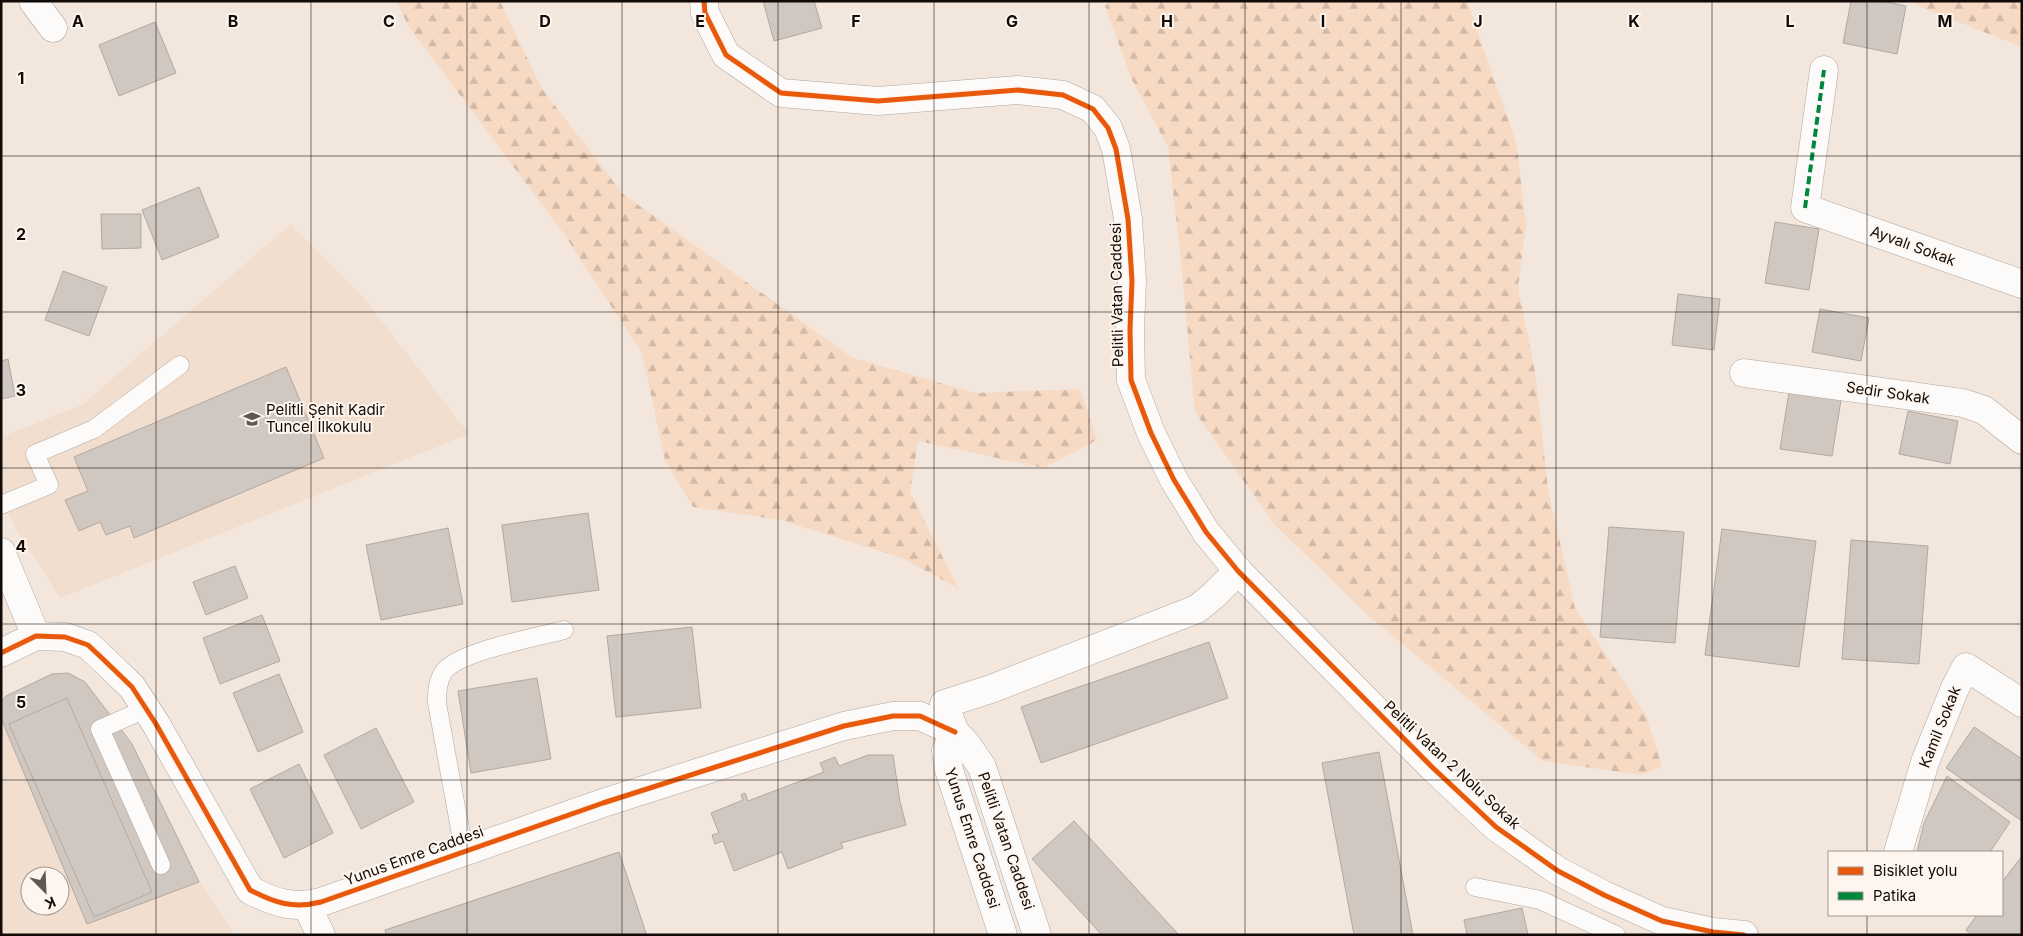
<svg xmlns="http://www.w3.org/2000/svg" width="2023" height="936" viewBox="0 0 2023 936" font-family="Inter,sans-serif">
	<defs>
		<pattern id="forest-firs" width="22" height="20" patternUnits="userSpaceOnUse" patternTransform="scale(1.25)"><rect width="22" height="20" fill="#f7dac4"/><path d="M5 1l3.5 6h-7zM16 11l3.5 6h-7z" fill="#d3baa7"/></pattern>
	</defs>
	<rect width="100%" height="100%" fill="#f2e6dd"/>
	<g fill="#f2dece" fill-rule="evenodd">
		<polygon points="291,224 363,297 469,434 60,598 15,527 1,494 1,437 82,405"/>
		<path d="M1 718 87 924 199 882 235 935H1ZM30 876H60V906H30Z"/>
	</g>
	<g fill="url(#forest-firs)">
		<polygon points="396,1 500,1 542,89 623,194 853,358 975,393 1080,389 1097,440 1044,468 918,441 910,492 958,588 902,558 781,520 693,507 665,460 642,353 564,234 409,27"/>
		<polygon points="1110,1 1467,1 1516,142 1526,224 1518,288 1536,377 1548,490 1575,608 1646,715 1662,766 1641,775 1543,761 1370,617 1275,525 1195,412 1180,251 1168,147 1132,80 1105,6"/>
		<polygon points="1913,1 2022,1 2022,47 1918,6"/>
	</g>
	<g fill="#d0c7c0" stroke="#b2a9a2">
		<polygon points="763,1 814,1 822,28 774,41"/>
		<polygon points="1851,1 1882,1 1906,6 1897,54 1843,43"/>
		<polygon points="155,22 176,73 119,96 99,45"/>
		<polygon points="199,187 219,237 162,260 142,210"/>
		<polygon points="101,214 141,214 141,248 102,249"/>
		<polygon points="1775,222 1819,229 1809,290 1765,283"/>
		<polygon points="63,271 107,287 89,336 45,320"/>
		<polygon points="1678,294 1720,299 1714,350 1672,345"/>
		<polygon points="1820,309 1869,318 1861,361 1812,352"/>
		<polygon points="8,359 15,396 1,399 1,361"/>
		<polygon points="286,367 324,458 134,538 130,526 106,535 100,522 79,531 65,500 88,491 74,457"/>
		<polygon points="1789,392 1841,400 1832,456 1780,449"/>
		<polygon points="1908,411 1958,421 1950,464 1899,454"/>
		<polygon points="588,513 599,590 512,602 502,525"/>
		<polygon points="1609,527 1684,532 1675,643 1600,637"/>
		<polygon points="448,528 463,604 381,620 366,545"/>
		<polygon points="1722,529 1816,541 1799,667 1705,655"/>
		<polygon points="1851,540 1928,546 1919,664 1842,659"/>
		<polygon points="235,566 248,598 206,615 193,582"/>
		<polygon points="262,615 280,661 220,684 203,638"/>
		<polygon points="692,627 701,708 616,717 607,636"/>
		<polygon points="1209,642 1228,698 1041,763 1021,707"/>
		<polygon points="68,673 85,682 132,744 199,882 87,924 1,718 1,702 6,696 52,674"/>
		<polygon points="279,674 303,732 258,752 233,693"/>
		<polygon points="537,678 551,759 471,773 458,691"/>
		<polygon points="67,698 152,892 94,917 9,724"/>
		<polygon points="1974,727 2022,759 2022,821 1946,768"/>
		<polygon points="376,728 414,802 361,829 324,755"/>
		<polygon points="1379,752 1413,935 1354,935 1322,763"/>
		<polygon points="868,755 893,755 900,802 906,825 841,843 843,848 788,869 782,852 734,871 723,841 715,844 712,835 719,833 711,813 743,800 741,795 745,793 748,801 824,772 820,763 835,757 839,766"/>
		<polygon points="299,764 333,833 284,858 250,789"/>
		<polygon points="1947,776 2010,822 1990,852 1917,852 1924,823"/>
		<polygon points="1074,821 1179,935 1102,935 1032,859"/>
		<polygon points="619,852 646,933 641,935 386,935 385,930"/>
		<polygon points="2022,856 2022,935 1972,935 1966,930 1977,915 2002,915 2002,882"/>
		<polygon points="1522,908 1528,935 1467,935 1464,920"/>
	</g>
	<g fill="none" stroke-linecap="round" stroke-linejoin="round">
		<g stroke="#afa7a0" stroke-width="19">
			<g id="service">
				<polyline points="1,505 49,485 35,454 94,429 180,365"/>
				<polyline points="146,709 100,729 161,865"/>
				<path d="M464 851 437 703C437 694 437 682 443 673 455 652 538 637 564 630"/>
				<polyline points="1475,887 1540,900 1616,935"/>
			</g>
		</g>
		<g stroke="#afa7a0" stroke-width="29">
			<g id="minor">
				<polyline points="33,1 53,28"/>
				<polyline points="704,1 705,13 726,55 781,93 878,101 1018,90 1063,95 1093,109 1108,128 1116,149 1128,219 1132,281 1130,329 1131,380 1151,433 1174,480 1206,532 1238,571 1432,767 1496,827 1558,871 1604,895 1662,921 1713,932 1744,935"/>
				<polyline points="1824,70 1805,208 2022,284"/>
				<polyline points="1744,373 1963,403 1984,410 2022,440"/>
				<polyline points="1,552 36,636"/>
				<polyline points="1898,852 1925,762 1955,688 1966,667 2022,703"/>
			</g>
		</g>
		<g stroke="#afa7a0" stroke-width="29">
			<g id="tertiary">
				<path d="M1 653 36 636 65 637 88 645 104 660 132 687 156 724 250 890C275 903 293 909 321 902L603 803 844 726 893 716H920L955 732"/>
				<polyline points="955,732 946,751 949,770 1003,935"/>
				<polyline points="307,906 321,935"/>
				<polyline points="1037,935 982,767 967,745 955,732 944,704 991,689 1197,609 1214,595 1238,571"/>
			</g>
		</g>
		<use href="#service" stroke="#fdfbfa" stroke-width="18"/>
		<use href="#minor" stroke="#fdfbfa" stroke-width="28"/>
		<use href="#tertiary" stroke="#fdfbfa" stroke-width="28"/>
		<polyline stroke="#00873e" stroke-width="4" stroke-dasharray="8 4" stroke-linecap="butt" points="1805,208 1824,70"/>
		<g stroke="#fdf5ee" stroke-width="8">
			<g id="cycleway">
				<polyline points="704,1 705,13 726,55 781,93 878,101 1018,90 1063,95 1093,109 1108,128 1116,149 1128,219 1132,281 1130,329 1131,380 1151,433 1174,480 1206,532 1238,571 1432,767 1496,827 1558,871 1604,895 1662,921 1713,932 1744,935"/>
				<path d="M1 653 36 636 65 637 88 645 104 660 132 687 156 724 250 890C275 903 293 909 321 902L603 803 844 726 893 716H920L955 732"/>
			</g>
		</g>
		<use href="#cycleway" stroke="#e8590c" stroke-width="5"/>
	</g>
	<path fill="none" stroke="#110a06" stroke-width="1" stroke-opacity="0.55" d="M156 1V935M311 1V935M467 1V935M622 1V935M778 1V935M934 1V935M1089 1V935M1245 1V935M1401 1V935M1556 1V935M1712 1V935M1867 1V852M1 156H2022M1 312H2022M1 468H2022M1 624H2022M1 780H2022M1867 915V935"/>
	<defs>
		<g id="school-bare" transform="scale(1.35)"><path d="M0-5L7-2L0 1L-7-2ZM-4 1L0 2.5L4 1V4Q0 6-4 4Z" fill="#605751" stroke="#fdf5ee" stroke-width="2.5" paint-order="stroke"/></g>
	</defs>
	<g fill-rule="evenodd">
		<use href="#school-bare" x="252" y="419"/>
	</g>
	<g text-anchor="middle" stroke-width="4" stroke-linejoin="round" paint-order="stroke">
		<g font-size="15" fill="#110a06" stroke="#fdf5ee">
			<text transform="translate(1913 246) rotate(20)" y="5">Ayvalı Sokak</text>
			<text transform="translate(1117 295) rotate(-91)" y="5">Pelitli Vatan Caddesi</text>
			<text transform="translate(1888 393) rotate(8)" y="5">Sedir Sokak</text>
			<text transform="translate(1940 727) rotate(-68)" y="5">Kamil Sokak</text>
			<text transform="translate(1452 765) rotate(43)" y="5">Pelitli Vatan 2 Nolu Sokak</text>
			<text transform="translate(972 838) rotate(72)" y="5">Yunus Emre Caddesi</text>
			<text transform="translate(1006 841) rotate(71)" y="5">Pelitli Vatan Caddesi</text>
			<text transform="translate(414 856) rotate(-20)" y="5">Yunus Emre Caddesi</text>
		</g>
		<g font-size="15" fill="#110a06" stroke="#fdf5ee" text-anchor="start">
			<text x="266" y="415">Pelitli Şehit Kadir<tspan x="266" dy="17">Tuncel İlkokulu</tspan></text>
		</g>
	</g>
	<g font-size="16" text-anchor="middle" font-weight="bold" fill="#110a06" stroke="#fdf5ee" stroke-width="4" stroke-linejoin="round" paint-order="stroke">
		<text x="78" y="27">A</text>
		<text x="233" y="27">B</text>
		<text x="389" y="27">C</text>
		<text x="545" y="27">D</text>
		<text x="700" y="27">E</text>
		<text x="856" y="27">F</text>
		<text x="1012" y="27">G</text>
		<text x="1167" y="27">H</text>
		<text x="1323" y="27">I</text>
		<text x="1478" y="27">J</text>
		<text x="1634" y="27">K</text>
		<text x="1790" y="27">L</text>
		<text x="1945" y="27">M</text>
		<text x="21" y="84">1</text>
		<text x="21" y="240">2</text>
		<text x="21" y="396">3</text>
		<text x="21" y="552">4</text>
		<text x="21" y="708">5</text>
	</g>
	<rect width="2023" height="936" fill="none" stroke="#110a06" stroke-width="5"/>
	<rect x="1828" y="851" width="175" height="65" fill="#fdf5ee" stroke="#9f9791"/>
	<rect x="1838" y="867" width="25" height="8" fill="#e8590c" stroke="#9f9791"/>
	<text x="1873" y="876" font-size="15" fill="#110a06">Bisiklet yolu</text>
	<rect x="1838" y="892" width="25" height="8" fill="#00873e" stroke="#9f9791"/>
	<text x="1873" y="901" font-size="15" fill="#110a06">Patika</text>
	<g transform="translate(45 891) rotate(156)"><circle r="24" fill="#fdf5ee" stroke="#9f9791"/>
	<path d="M0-4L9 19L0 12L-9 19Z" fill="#605751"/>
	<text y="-8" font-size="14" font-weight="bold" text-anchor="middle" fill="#110a06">K</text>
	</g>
</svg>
